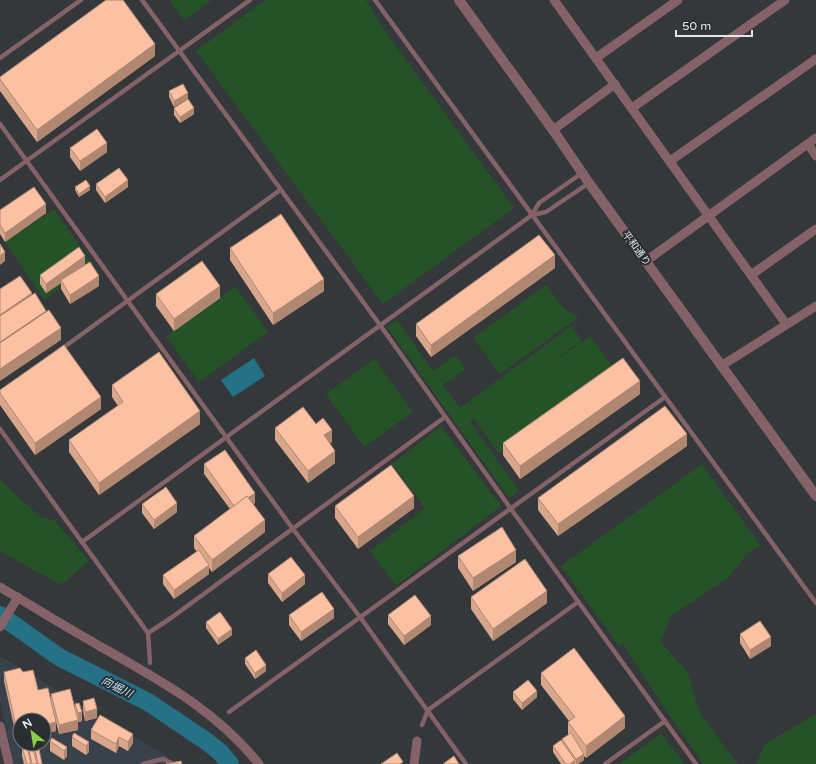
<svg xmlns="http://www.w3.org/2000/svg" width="816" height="764" viewBox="0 0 816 764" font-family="'Varela Round','Noto Sans JP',sans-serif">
	<rect width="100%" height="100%" fill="#34383b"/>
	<path fill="#39424a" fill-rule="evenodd" d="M0 657H2L155 749 178 764H14L0 701ZM20 720H44V744H20Z"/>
	<g fill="#255227">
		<polygon points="169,0 212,0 184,20"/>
		<polygon points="265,0 366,0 385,31 514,208 383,304 196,51"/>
		<polygon points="54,209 93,266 44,299 5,242"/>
		<polygon points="546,285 565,310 579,317 500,374 473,338"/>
		<polygon points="235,286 268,332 199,382 166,336"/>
		<polygon points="397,320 433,371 456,355 466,369 443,385 460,408 571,326 582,340 535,375 590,336 615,370 499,453 474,419 470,422 519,491 509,498 387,327"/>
		<polygon points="374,359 413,412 364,447 326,394"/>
		<polygon points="441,426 501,506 396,586 370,551 425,508 392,464"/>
		<polygon points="702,464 760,545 746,555 728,578 671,616 661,642 688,673 699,711 729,753 738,764 703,764 663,706 623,644 619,646 561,566"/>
		<polygon points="0,479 19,498 42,518 54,520 89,561 61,585 0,551"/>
		<polygon points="816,714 816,764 756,764 765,744"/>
		<polygon points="661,734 685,764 618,764"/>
	</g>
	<polygon fill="#257186" points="254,358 265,376 233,397 221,380"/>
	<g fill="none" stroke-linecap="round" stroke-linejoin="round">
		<polyline stroke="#257186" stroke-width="18" points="0,615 59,657 148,702 206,741 220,752 230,764"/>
		<g stroke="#846268" stroke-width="4.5">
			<polyline points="142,0 380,325 511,509 696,764"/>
			<polyline points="375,0 816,603"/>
			<polyline points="0,58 81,0"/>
			<polyline points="0,124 226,437 293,529 360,617 466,764"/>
			<polyline points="582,173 539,203 532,215 546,212 589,183"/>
			<polyline points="0,180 250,0"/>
			<polyline points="60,350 280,190"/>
			<polyline points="0,429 148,633 150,663"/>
			<polyline points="82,542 532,215"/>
			<polyline points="148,633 171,618 445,417"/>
			<polyline points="229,712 665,397"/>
			<polyline points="422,725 428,710 578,602"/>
			<polyline points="143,764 163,759 173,764"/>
			<polyline points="605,764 665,721"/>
		</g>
		<g stroke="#846268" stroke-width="9">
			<polyline points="554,0 786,324"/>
			<polyline points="596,58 678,0"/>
			<polyline points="632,108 785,0"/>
			<polyline points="553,130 615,84"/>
			<polyline points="808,144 816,156"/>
			<polyline points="670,161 816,59"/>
			<polyline points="646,261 816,138"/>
			<polyline points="751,275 816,229"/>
			<polyline points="721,366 816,306"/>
			<path d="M0 587C32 606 64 626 96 644 157 679 214 708 259 764"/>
			<polyline points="0,627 18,597"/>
			<polyline points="0,726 9,764"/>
			<polyline points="414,764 417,741"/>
		</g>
		<polyline stroke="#846268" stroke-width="10" points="459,0 553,130 589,183 816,496"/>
	</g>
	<g fill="#d8a68b">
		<polygon points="155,56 37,142 0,91 0,77"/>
		<polygon points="183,84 174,107 169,97 169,91"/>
		<polygon points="174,108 194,114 180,123 174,115"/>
		<polygon points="70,148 107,152 80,171 70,157"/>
		<polygon points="96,184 128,187 105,203 96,190"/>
		<polygon points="75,187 90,190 79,197 75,190"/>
		<polygon points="0,210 46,213 5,242 0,234"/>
		<polygon points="230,248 324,291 273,325 230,260"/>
		<polygon points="85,264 99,286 70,304 61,289 61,283 46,293 40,284 40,275"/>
		<polygon points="555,268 431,357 416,336 416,324"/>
		<polygon points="156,294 220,298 174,331 156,306"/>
		<polygon points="112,385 200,424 99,495 69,452 69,440 118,406 112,397"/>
		<polygon points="0,390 101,409 35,455 0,405"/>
		<polygon points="640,394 520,479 503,455 503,443"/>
		<polygon points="316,424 332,442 330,443 335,463 308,483 275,440 275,428"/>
		<polygon points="687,446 558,536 538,510 538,498"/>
		<polygon points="204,464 255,503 253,504 265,532 212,572 209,568 209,574 174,599 163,584 163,575 197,552 194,548 194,536 230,509 204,474"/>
		<polygon points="142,504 177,512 154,529 142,513"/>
		<polygon points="335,506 414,508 358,549 335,518"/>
		<polygon points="458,556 516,562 473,591 458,568"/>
		<polygon points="268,574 305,584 282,602 268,583"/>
		<polygon points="471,597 547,603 493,641 471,609"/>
		<polygon points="289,615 334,618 301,641 289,625"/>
		<polygon points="388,615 431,625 404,645 388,624"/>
		<polygon points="206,622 232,635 218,645 206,628"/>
		<polygon points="740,634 771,646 750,659 740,643"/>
		<polygon points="245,658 266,671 255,679 245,664"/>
		<polygon points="4,672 23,672 38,690 51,702 51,694 75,710 75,704 82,721 78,722 78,730 59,734 52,705 56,731 44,734 44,720 20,720 20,739 17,740 4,681"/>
		<polygon points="541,673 625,728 586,758 584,756 584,760 578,764 561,764 553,752 553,746 562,741 562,739 568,735 568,722 569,721 541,685"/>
		<polygon points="513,692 537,697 522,710 513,699"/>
		<polygon points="83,701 97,718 85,721 83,710"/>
		<polygon points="100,715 133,743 128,751 119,746 116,753 91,739 91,730"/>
		<polygon points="72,737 89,742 89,752 86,755 72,746"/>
		<polygon points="50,741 67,747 67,756 64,760 50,751"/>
		<polygon points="34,744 42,764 24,764 22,756 22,747 28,751 28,746 34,751"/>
	</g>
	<g fill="#b08771">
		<polygon points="155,44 155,56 37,142 37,130"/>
		<polygon points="188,93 188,99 174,107 174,101"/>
		<polygon points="194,108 194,114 180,123 180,117"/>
		<polygon points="107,143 107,152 80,171 80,161"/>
		<polygon points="128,180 128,187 105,203 105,197"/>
		<polygon points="90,186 90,190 79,197 79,194"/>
		<polygon points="46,204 46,213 5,242 5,233"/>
		<polygon points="5,252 5,261 0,265 0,256"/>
		<polygon points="555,255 555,268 431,357 431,345"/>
		<polygon points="85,256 85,265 61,280 61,283 46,293 46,284"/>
		<polygon points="99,276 99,286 70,304 70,295"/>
		<polygon points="324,279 324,291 273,325 273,313"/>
		<polygon points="220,286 220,298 174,331 174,319"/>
		<polygon points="32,293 32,305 0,327 0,315"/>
		<polygon points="46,311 46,323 0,354 0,342"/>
		<polygon points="61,328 61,340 0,381 0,369"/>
		<polygon points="640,381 640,394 520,479 520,466"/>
		<polygon points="101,397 101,409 35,455 35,443"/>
		<polygon points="200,411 200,424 99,495 99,483"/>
		<polygon points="332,430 332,442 324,448 324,435"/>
		<polygon points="687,434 687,446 558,536 558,524"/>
		<polygon points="335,451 335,463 308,483 308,471"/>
		<polygon points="255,493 255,503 235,517 235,508"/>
		<polygon points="414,496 414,508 358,549 358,537"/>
		<polygon points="177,503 177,512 154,529 154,520"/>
		<polygon points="265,520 265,532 212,572 212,560"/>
		<polygon points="516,550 516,562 473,591 473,578"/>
		<polygon points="209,565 209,574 174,599 174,590"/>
		<polygon points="305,575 305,584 282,602 282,593"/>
		<polygon points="547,591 547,603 493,641 493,629"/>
		<polygon points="334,609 334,618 301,641 301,632"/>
		<polygon points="431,616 431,625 404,645 404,636"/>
		<polygon points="232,629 232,635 218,645 218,639"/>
		<polygon points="771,637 771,646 750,659 750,650"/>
		<polygon points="266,665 266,671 255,679 255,673"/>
		<polygon points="537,691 537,697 522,710 522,703"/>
		<polygon points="97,709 97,718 85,721 85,712"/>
		<polygon points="82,712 82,721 78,722 78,713"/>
		<polygon points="625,716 625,728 586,758 586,746"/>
		<polygon points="78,720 78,730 59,734 59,725"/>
		<polygon points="56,722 56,731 44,734 44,725"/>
		<polygon points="20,730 20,739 17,740 17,731"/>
		<polygon points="133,734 133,743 128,751 128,742"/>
		<polygon points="119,737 119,746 116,753 116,744"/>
		<polygon points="89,742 89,752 86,755 86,746"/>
		<polygon points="67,747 67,756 64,760 64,751"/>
		<polygon points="584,754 584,760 578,764 576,764 576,759"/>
		<polygon points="575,760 575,764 570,764"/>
	</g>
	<g fill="#fbc1a2" stroke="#b08771">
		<polygon points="106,0 123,0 155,44 37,130 0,79 0,77"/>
		<polygon points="183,84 188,93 174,101 169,91"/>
		<polygon points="188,99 194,108 180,117 174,108"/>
		<polygon points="97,129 107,143 80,161 70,148"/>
		<polygon points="119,168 128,180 105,197 96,184"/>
		<polygon points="86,180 90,186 79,194 75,187"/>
		<polygon points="34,187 46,204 5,233 0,225 0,210"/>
		<polygon points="281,214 324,279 273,313 230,248"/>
		<polygon points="539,235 555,255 431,345 416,324"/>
		<polygon points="0,244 5,252 0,256"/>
		<polygon points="79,247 85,256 46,284 40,275"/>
		<polygon points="202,261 220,286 174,319 156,294"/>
		<polygon points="90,262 99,276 70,295 61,280"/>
		<polygon points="20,276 32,293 0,315 0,289"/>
		<polygon points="35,293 46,311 0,342 0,316"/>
		<polygon points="49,310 61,328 0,369 0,343"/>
		<polygon points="64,345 101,397 35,443 0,393 0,390"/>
		<polygon points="159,352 200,411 99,483 69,440 123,402 112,385"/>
		<polygon points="623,358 640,381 520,466 503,443"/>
		<polygon points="665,406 687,434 558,524 538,498"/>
		<polygon points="303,407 316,424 323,418 332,430 324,435 335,451 308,471 275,428"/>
		<polygon points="225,450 255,493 248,498 247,496 234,506 204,464"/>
		<polygon points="391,465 414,496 358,537 335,506"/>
		<polygon points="166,487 177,503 154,520 142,504"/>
		<polygon points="247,496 265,520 212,560 194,536"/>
		<polygon points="502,527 516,550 473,578 458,556"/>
		<polygon points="199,550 209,565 174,590 163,575"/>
		<polygon points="291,557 305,575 282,593 268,574"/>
		<polygon points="525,559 547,591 493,629 471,597"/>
		<polygon points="322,592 334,609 301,632 289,615"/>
		<polygon points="415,595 431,616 404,636 388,615"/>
		<polygon points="220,612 232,629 218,639 206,622"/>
		<polygon points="760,621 771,637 750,650 740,634"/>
		<polygon points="574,648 625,716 586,746 568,722 575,717 541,673"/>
		<polygon points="256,650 266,665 255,673 245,658"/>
		<polygon points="20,668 23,672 33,670 38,690 48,688 56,722 44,725 44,720 20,720 20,730 17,731 4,672"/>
		<polygon points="528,680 537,691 522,703 513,692"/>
		<polygon points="70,689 78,720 59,725 51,694"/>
		<polygon points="94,698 97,709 85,712 83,701"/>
		<polygon points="79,703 82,712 78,713 75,704"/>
		<polygon points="100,715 133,734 128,742 119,737 116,744 91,730"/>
		<polygon points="74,733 89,742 86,746 72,737"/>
		<polygon points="571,733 584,754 576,759 562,739"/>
		<polygon points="52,738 67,747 64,751 50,741"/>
		<polygon points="561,740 575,760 570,764 566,764 553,746"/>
		<polygon points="34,744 38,744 42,764 38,764"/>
		<polygon points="32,745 37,764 32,764 28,746"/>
		<polygon points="27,746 31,764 27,764 22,747"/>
		<polygon points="397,753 403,762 400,764 381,764"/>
		<polygon points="454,756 459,764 443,764"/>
		<polygon points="181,761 182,764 166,764"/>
	</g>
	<g text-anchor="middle" stroke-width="4" stroke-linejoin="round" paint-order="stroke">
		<g font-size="10" fill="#e3e6e8" stroke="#2a2e31">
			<text transform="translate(637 248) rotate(54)" y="4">平和通り</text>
		</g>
		<g font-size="11" font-style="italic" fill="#bbe8f8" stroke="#2a2e31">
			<text transform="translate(117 687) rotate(27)" y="4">向堀川</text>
		</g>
	</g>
	<g transform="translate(32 732) rotate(330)"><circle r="19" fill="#2a2e31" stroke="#74787a"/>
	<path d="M0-3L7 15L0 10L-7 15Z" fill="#8cce45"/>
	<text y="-6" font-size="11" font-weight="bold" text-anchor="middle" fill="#e3e6e8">N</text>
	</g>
	<path d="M676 30v6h76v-6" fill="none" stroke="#e3e6e8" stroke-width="2"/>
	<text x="682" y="30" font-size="12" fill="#e3e6e8" stroke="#2a2e31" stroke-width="3" paint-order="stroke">50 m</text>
</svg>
